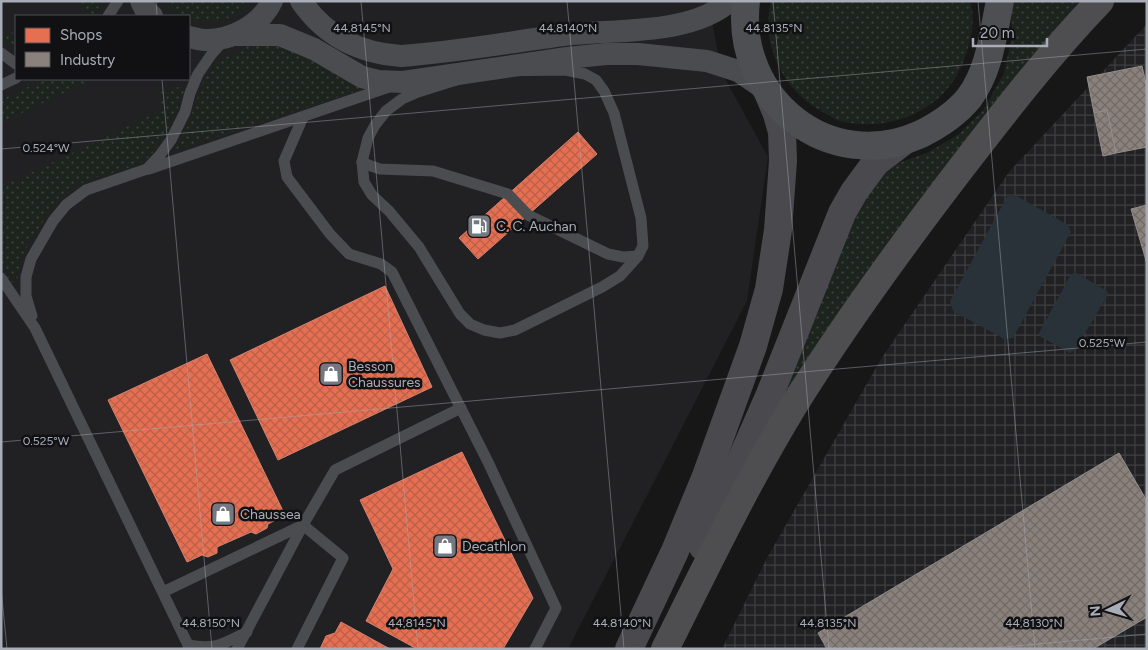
<svg xmlns="http://www.w3.org/2000/svg" width="1148" height="650" viewBox="0 0 1148 650" font-family="Figtree,sans-serif">
	<defs>
		<pattern id="industrial-grid" width="8" height="8" patternUnits="userSpaceOnUse" patternTransform="scale(1.25)"><rect width="8" height="8" fill="#212123"/><path d="M0 4h8M4 0v8" fill="none" stroke="#3e3f41"/></pattern>
		<pattern id="grass-dots" width="8" height="8" patternUnits="userSpaceOnUse" patternTransform="scale(1.25)"><rect width="8" height="8" fill="#1d241e"/><path d="M2 2h.1M6 6h.1" fill="none" stroke="#3b413d" stroke-width="1.8" stroke-linecap="round"/></pattern>
		<pattern id="shops-cross-hatch" width="8" height="8" patternUnits="userSpaceOnUse" patternTransform="scale(1.25)"><rect width="8" height="8" fill="#e76f51"/><path d="M0 0l8 8M0 8l8-8" fill="none" stroke="#ba604a"/></pattern>
		<pattern id="industry-cross-hatch" width="8" height="8" patternUnits="userSpaceOnUse" patternTransform="scale(1.25)"><rect width="8" height="8" fill="#8a817c"/><path d="M0 0l8 8M0 8l8-8" fill="none" stroke="#706a67"/></pattern>
	</defs>
	<rect width="100%" height="100%" fill="#171717"/>
	<path fill="#212123" fill-rule="evenodd" d="M1 1H708L722 73 768 157 747 301 568 649H1ZM16 16H189V79H16Z"/>
	<polygon fill="url(#industrial-grid)" points="1147,24 1147,649 722,649 767,558 881,359 1009,172"/>
	<g fill="url(#grass-dots)">
		<polygon points="81,1 103,1 92,16 86,16 88,15"/>
		<path d="M163 1H251C234 22 214 23 189 20V16C178 16 170 9 163 1Z"/>
		<path d="M771 1H970C976 20 971 42 964 60 945 111 891 133 840 121 834 119 828 115 823 112 784 91 760 46 771 1Z"/>
		<polygon points="1011,1 1083,1 785,396 780,396 861,201 890,166 929,152 959,134 984,109 1004,73 1012,36"/>
		<polygon points="12,32 16,40 16,51 1,40 1,37"/>
		<polygon points="251,45 285,45 363,89 174,151 186,131 204,79 214,65 226,57"/>
		<polygon points="45,79 93,79 1,123 1,100"/>
		<path d="M186 86C178 109 163 149 142 162 128 170 100 175 84 182 61 191 31 236 22 258 19 265 18 273 17 281L10 283 1 265V187L164 109 156 91Z"/>
	</g>
	<g fill="#2a3239">
		<polygon points="1008,195 1015,195 1068,225 1071,232 1013,338 1004,339 953,311 950,301"/>
		<polygon points="1075,272 1107,291 1108,295 1075,350 1070,353 1041,337 1039,333 1070,276"/>
	</g>
	<g fill="url(#shops-cross-hatch)" stroke="#d48270">
		<polygon points="578,132 597,154 478,259 459,238"/>
		<polygon points="385,286 432,387 278,460 230,360"/>
		<polygon points="207,354 285,515 268,524 267,528 256,534 251,532 217,547 217,553 208,557 202,555 187,562 108,400"/>
		<polygon points="462,452 533,598 503,649 417,649 366,621 393,569 360,500"/>
		<polygon points="341,622 390,649 320,649 326,636 335,633"/>
	</g>
	<g fill="url(#industry-cross-hatch)" stroke="#938e8e">
		<polygon points="1142,66 1147,88 1147,147 1116,153 1107,110 1094,113 1087,77"/>
		<polygon points="1107,110 1116,153 1103,156 1094,113"/>
		<polygon points="1147,205 1147,264 1131,209"/>
		<polygon points="1119,453 1147,501 1147,617 1093,649 827,649 818,633"/>
	</g>
	<g fill="none" stroke-linecap="round" stroke-linejoin="round">
		<g stroke="#4b4c50" stroke-width="11">
			<polyline points="108,16 118,1"/>
			<polyline points="1,53 16,64"/>
			<polygon points="565,70 585,74 596,80 604,91 614,113 641,218 643,246 638,256 620,276 602,287 515,330 500,333 484,330 470,324 460,314 419,247 389,211 372,195 364,182 362,162 368,138 375,125 386,111 402,99 418,92 485,71"/>
			<polyline points="1,85 16,78"/>
			<polyline points="303,117 284,161 287,177 330,234 349,254 381,264 392,272 488,462 556,608 535,649"/>
			<polyline points="362,162 371,166 380,169 433,171 508,194 528,215 608,254 623,257 638,256"/>
			<polyline points="149,169 389,87"/>
			<polyline points="1,278 35,328 190,649"/>
			<polyline points="32,316 26,296 26,277 31,259 53,221 66,205 86,190 147,169 160,155 171,140 185,112 190,93 198,74 211,55 225,39"/>
			<polyline points="163,592 303,525 343,558 297,649"/>
			<path d="M188 645C216 650 223 644 247 632"/>
			<polyline points="237,649 303,525 335,470 461,408"/>
		</g>
		<g stroke="#4b4c50" stroke-width="22">
			<polyline points="141,1 145,9 152,16"/>
			<path d="M301 1C326 37 359 53 401 56 456 52 510 42 564 35 613 29 690 36 730 1"/>
			<polyline points="234,35 280,35 314,49 362,77 378,81 403,82 567,58 606,54 638,54 707,61 738,71 766,90"/>
			<path d="M189 37C194 38 199 40 204 40 231 41 261 25 272 1"/>
		</g>
		<g stroke="#4a4a4e" stroke-width="28">
			<polyline points="703,547 770,394 842,213 854,192 876,162 904,141"/>
			<polyline points="629,649 675,551 706,476 753,346 769,289 778,230 783,161 782,132 777,114 769,95"/>
		</g>
		<path stroke="#4d4f52" stroke-width="28" d="M746 1C734 99 829 176 921 134 939 125 956 114 969 98 990 70 993 34 1000 1"/>
		<path stroke="#4e4e51" stroke-width="28" d="M665 649C706 567 746 484 794 405 845 323 903 244 962 167 1006 110 1050 53 1100 1"/>
	</g>
	<path fill="none" stroke="#a8adb8" stroke-width="1" stroke-opacity="0.45" d="M156 1 157 16M361 1 418 649M567 1 624 649M773 1 829 649M978 1 1035 649M162 79 212 649M1 149 1147 49M1 442 1147 342M1 588 7 649M983 649 1147 634"/>
	<defs>
		<g id="fuel-square" transform="scale(1.25)"><rect x="-9" y="-9" width="18" height="18" rx="4" fill="#757880" stroke="#111113"/><path d="M-5.5-6h7V0h2V4h1.3V-2.5L3-4.5l.8-.8L6-3V5H2.5V1h-1V6h-7ZM-4.2-4.7v3.2H.2V-4.7Z" fill="#fff"/></g>
		<g id="shop-square" transform="scale(1.25)"><rect x="-9" y="-9" width="18" height="18" rx="4" fill="#757880" stroke="#111113"/><path d="M-5-2.5h2.3a2.7 3.5 0 0 1 5.4 0H5L5.5 6h-11ZM-1.5-2.5h3a1.5 2.3 0 0 0-3 0Z" fill="#fff"/></g>
	</defs>
	<g fill-rule="evenodd">
		<use href="#fuel-square" x="479" y="226"/>
		<use href="#shop-square" x="331" y="374"/>
		<use href="#shop-square" x="223" y="514"/>
		<use href="#shop-square" x="445" y="546"/>
	</g>
	<g text-anchor="middle" stroke-width="5" stroke-linejoin="round" paint-order="stroke">
		<g font-size="14" fill="#a8adb8" stroke="#111113" text-anchor="start">
			<text x="496" y="231">C. C. Auchan</text>
			<text x="348" y="371">Besson<tspan x="348" dy="16">Chaussures</tspan></text>
			<text x="240" y="519">Chaussea</text>
			<text x="462" y="551">Decathlon</text>
		</g>
	</g>
	<g font-size="12" text-anchor="middle" fill="#a8adb8" stroke="#111113" stroke-width="5" stroke-linejoin="round" paint-order="stroke">
		<text x="362" y="32">44.8145°N</text>
		<text x="568" y="32">44.8140°N</text>
		<text x="774" y="32">44.8135°N</text>
		<text x="46" y="152">0.524°W</text>
		<text x="1102" y="347">0.525°W</text>
		<text x="46" y="445">0.525°W</text>
		<text x="211" y="627">44.8150°N</text>
		<text x="417" y="627">44.8145°N</text>
		<text x="622" y="627">44.8140°N</text>
		<text x="828" y="627">44.8135°N</text>
		<text x="1034" y="627">44.8130°N</text>
	</g>
	<rect width="1148" height="650" fill="none" stroke="#a8adb8" stroke-width="5"/>
	<rect x="15" y="15" width="175" height="65" fill="#111113" stroke="#4d4f55"/>
	<rect x="25" y="28" width="25" height="15" fill="#e76f51" stroke="#4d4f55"/>
	<text x="60" y="40" font-size="15" fill="#a8adb8">Shops</text>
	<rect x="25" y="52" width="25" height="15" fill="#8a817c" stroke="#4d4f55"/>
	<text x="60" y="65" font-size="15" fill="#a8adb8">Industry</text>
	<g transform="translate(1108 610) rotate(265)" stroke="#111113" stroke-width="4" paint-order="stroke">
	<path d="M0-4L9 19L0 12L-9 19Z" fill="#a8adb8"/>
	<text y="-8" font-size="14" font-weight="bold" text-anchor="middle" fill="#a8adb8">N</text>
	</g>
	<path d="M973 38v8h74v-8" fill="none" stroke="#a8adb8" stroke-width="2.5"/>
	<text x="980" y="38" font-size="15" fill="#a8adb8" stroke="#111113" stroke-width="4" paint-order="stroke">20 m</text>
</svg>
